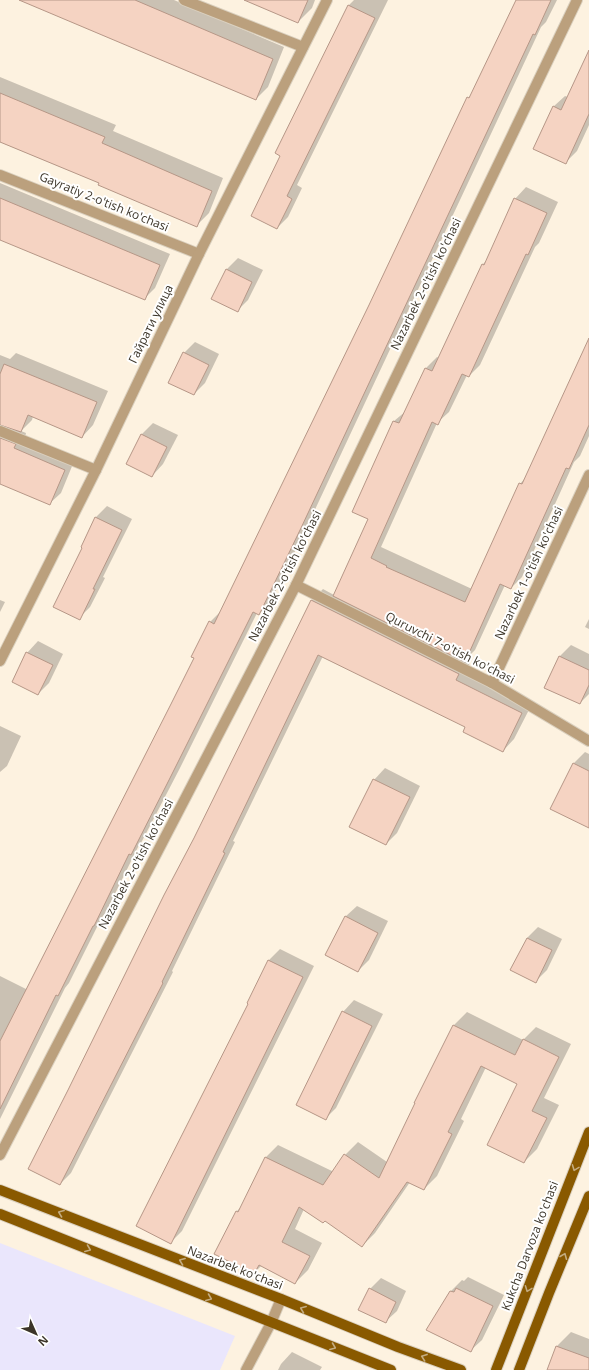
<svg xmlns="http://www.w3.org/2000/svg" width="589" height="1370" viewBox="0 0 589 1370" font-family="'Open Sans',sans-serif">
	<rect width="100%" height="100%" fill="#fdf2e0"/>
	<polygon fill="#eae6fc" points="0,1243 235,1336 220,1370 0,1370"/>
	<g fill="#0003">
		<polygon points="21,0 174,0 284,47 268,87 256,99"/>
		<polygon points="245,0 315,0 312,8 298,22"/>
		<polygon points="354,0 388,0 297,185 302,188 288,217 277,228 281,155 277,153 349,5"/>
		<polygon points="517,0 557,0 546,22 541,27 312,516 270,603 259,614 257,613 180,768 141,843 139,845 105,914 102,917 69,983 65,988 0,1119 0,976 28,990 195,658 210,622 221,611 370,305 468,98 472,94"/>
		<polygon points="589,51 589,125 577,151 566,162 553,107 565,96 568,97"/>
		<polygon points="0,77 116,125 113,131 223,178 209,213 197,225 100,183 0,142"/>
		<polygon points="0,183 170,254 155,288 144,299 0,238"/>
		<polygon points="526,187 558,202 539,243 535,247 480,365 469,376 467,375 449,412 437,423 381,547 472,589 520,484 526,477 589,341 589,436 580,456 574,462 522,577 511,588 505,585 475,650 465,660 470,663 467,669 533,702 514,739 503,751 467,727 323,656 233,841 235,842 172,971 173,972 71,1173 60,1184 195,838 312,600 323,589 334,595 370,519 374,463 394,421 406,411 426,368 437,357 439,358 483,264 488,259 515,199"/>
		<polygon points="238,258 263,270 248,300 237,311 212,298 227,269"/>
		<polygon points="195,342 219,354 205,383 194,394 184,353"/>
		<polygon points="16,353 108,391 93,425 82,437 33,416 32,420 21,431 26,433 25,437 75,459 61,493 49,504 0,483 0,355 10,359"/>
		<polygon points="153,423 178,435 163,464 152,476 127,463 142,434"/>
		<polygon points="107,506 132,519 103,577 105,578 90,607 79,618 83,548 82,547 96,517"/>
		<polygon points="0,600 5,602 0,612"/>
		<polygon points="589,619 589,629 585,627"/>
		<polygon points="38,641 63,654 49,683 38,694 13,681 27,653"/>
		<polygon points="571,645 589,654 589,694 580,703 545,687 560,656"/>
		<polygon points="0,726 21,736 7,766 0,772"/>
		<polygon points="585,752 589,754 589,827 574,763"/>
		<polygon points="385,768 420,786 397,833 386,844 374,780"/>
		<polygon points="357,906 388,921 369,960 358,971 345,917"/>
		<polygon points="538,927 562,939 547,970 536,981 512,970 527,938"/>
		<polygon points="280,949 314,966 182,1231 171,1242 249,1004 248,1003 269,960"/>
		<polygon points="354,1000 383,1014 336,1108 325,1119 343,1012"/>
		<polygon points="467,1012 523,1040 536,1027 571,1044 544,1098 559,1105 537,1149 524,1162 518,1083 486,1067 461,1119 464,1121 437,1176 424,1189 410,1182 375,1233 362,1246 325,1220 304,1209 295,1229 322,1243 308,1270 295,1283 262,1265 254,1273 216,1254 237,1211 242,1206 266,1157 278,1145 334,1172 345,1155 358,1142 387,1162 417,1103 415,1102 454,1025"/>
		<polygon points="468,1277 504,1295 482,1340 470,1351 428,1330 451,1291 462,1280 464,1281"/>
		<polygon points="381,1278 406,1291 397,1311 385,1322 370,1289"/>
		<polygon points="571,1332 589,1339 589,1370 548,1370 557,1346"/>
		<polygon points="292,1352 322,1367 320,1370 278,1370 281,1364"/>
	</g>
	<g fill="#f5d3c2" stroke="#b69787">
		<polygon points="19,0 135,0 273,59 256,100"/>
		<polygon points="244,0 308,0 298,23"/>
		<polygon points="516,0 551,0 535,35 533,34 301,528 259,615 253,612 169,780 131,855 129,854 94,926 93,926 58,996 56,995 0,1109 0,1041 171,704 194,658 191,657 209,621 214,624 369,305 467,97 469,98"/>
		<polygon points="348,5 375,18 287,196 292,199 277,229 251,216 280,156 275,153"/>
		<polygon points="589,50 589,114 566,164 533,149 553,106 561,110"/>
		<polygon points="0,93 105,137 102,143 212,191 197,227 98,185 99,183 0,142"/>
		<polygon points="0,198 160,265 145,300 0,240"/>
		<polygon points="514,198 547,213 528,255 526,254 469,377 462,374 438,425 432,422 371,558 387,566 386,567 465,602 519,483 522,484 589,338 589,425 569,469 566,468 511,589 500,584 465,662 333,596 368,519 352,512 374,463 393,421 399,423 425,368 432,371 482,264 484,265"/>
		<polygon points="226,269 252,282 238,312 211,299"/>
		<polygon points="183,352 209,365 194,395 168,383"/>
		<polygon points="4,364 97,402 82,438 28,415 21,432 0,425 0,374"/>
		<polygon points="141,434 167,447 152,477 126,464"/>
		<polygon points="0,438 16,444 14,448 65,470 50,505 0,484"/>
		<polygon points="95,517 122,530 93,589 95,589 80,620 53,607 82,548 81,547"/>
		<polygon points="311,600 459,674 456,680 522,713 503,752 463,732 465,727 318,655 223,852 225,853 162,982 163,983 60,1185 28,1169 68,1090 164,895 194,838"/>
		<polygon points="26,652 53,665 38,695 12,682"/>
		<polygon points="559,656 589,670 589,685 580,704 544,688"/>
		<polygon points="573,763 589,771 589,828 550,809"/>
		<polygon points="373,779 410,797 386,845 349,827"/>
		<polygon points="345,916 378,933 358,972 325,955"/>
		<polygon points="527,938 552,950 536,983 510,970"/>
		<polygon points="268,960 303,977 171,1244 136,1226 248,1004 247,1003"/>
		<polygon points="342,1011 372,1026 326,1120 296,1105"/>
		<polygon points="453,1025 515,1055 523,1039 559,1057 532,1111 547,1118 524,1163 487,1145 517,1084 481,1066 448,1132 452,1134 424,1190 407,1182 362,1247 325,1221 323,1223 299,1207 282,1242 310,1256 295,1284 259,1265 254,1274 214,1254 236,1211 238,1212 265,1157 323,1185 344,1154 379,1178 415,1103 414,1103"/>
		<polygon points="369,1288 396,1302 386,1323 358,1310"/>
		<polygon points="456,1288 493,1306 471,1352 426,1330 450,1291 454,1292"/>
		<polygon points="556,1346 589,1358 589,1370 547,1370"/>
	</g>
	<g fill="none" stroke-linecap="round" stroke-linejoin="round">
		<g stroke="#dad0bf" stroke-width="12">
			<g id="minor">
				<polyline points="184,0 303,47"/>
				<polyline points="0,175 199,254"/>
				<polyline points="0,431 96,470"/>
				<polyline points="296,585 492,683 589,741"/>
				<polyline points="0,661 96,470 199,254 327,0"/>
				<polyline points="492,683 589,475"/>
				<polyline points="0,1155 296,585 577,0"/>
				<polyline points="246,1370 271,1323 281,1299"/>
			</g>
		</g>
		<g stroke="#dad0bf" stroke-width="12">
			<g id="primary">
				<polyline points="0,1190 281,1299 398,1347 461,1370"/>
				<polyline points="0,1214 391,1370"/>
				<polyline points="496,1370 589,1132"/>
				<polyline points="519,1370 549,1293 589,1196"/>
			</g>
		</g>
		<use href="#minor" stroke="#bba07d" stroke-width="10"/>
		<use href="#primary" stroke="#895900" stroke-width="10"/>
	</g>
	<defs><path id="oneway-chevron" d="M-2-3.5L2.5 0L-2 3.5" fill="none" stroke-width="1.6" stroke-linecap="round" stroke-linejoin="round"/></defs>
	<g stroke="#c4ac80">
		<use href="#oneway-chevron" transform="translate(575 1168) rotate(111)"/>
		<use href="#oneway-chevron" transform="translate(61 1213) rotate(-159)"/>
		<use href="#oneway-chevron" transform="translate(88 1249) rotate(22)"/>
		<use href="#oneway-chevron" transform="translate(564 1256) rotate(-68)"/>
		<use href="#oneway-chevron" transform="translate(182 1261) rotate(-159)"/>
		<use href="#oneway-chevron" transform="translate(528 1289) rotate(111)"/>
		<use href="#oneway-chevron" transform="translate(209 1298) rotate(22)"/>
		<use href="#oneway-chevron" transform="translate(303 1309) rotate(-158)"/>
		<use href="#oneway-chevron" transform="translate(333 1347) rotate(22)"/>
		<use href="#oneway-chevron" transform="translate(424 1357) rotate(-160)"/>
	</g>
	<g text-anchor="middle" stroke-width="4" stroke-linejoin="round" paint-order="stroke">
		<g font-size="12" fill="#3c3529" stroke="#fff">
			<text transform="translate(104 202) rotate(22)" y="4">Gayratiy 2-o'tish ko'chasi</text>
			<text transform="translate(426 284) rotate(-64)" y="4">Nazarbek 2-o'tish ko'chasi</text>
			<text transform="translate(151 324) rotate(-64)" y="4">Гайрати улица</text>
			<text transform="translate(529 573) rotate(-65)" y="4">Nazarbek 1-o'tish ko'chasi</text>
			<text transform="translate(285 576) rotate(-63)" y="4">Nazarbek 2-o'tish ko'chasi</text>
			<text transform="translate(450 648) rotate(27)" y="4">Quruvchi 7-o'tish ko'chasi</text>
			<text transform="translate(136 864) rotate(-62)" y="4">Nazarbek 2-o'tish ko'chasi</text>
			<text transform="translate(530 1246) rotate(-69)" y="4">Kukcha Darvoza ko'chasi</text>
			<text transform="translate(235 1268) rotate(21)" y="4">Nazarbek ko'chasi</text>
		</g>
	</g>
	<g transform="translate(36 1334) rotate(135)" stroke="#ffffff" stroke-width="3" paint-order="stroke">
	<path d="M0-3L7 15L0 10L-7 15Z" fill="#3c3529"/>
	<text y="-6" font-size="11" font-weight="bold" text-anchor="middle" fill="#3c3529">N</text>
	</g>
</svg>
